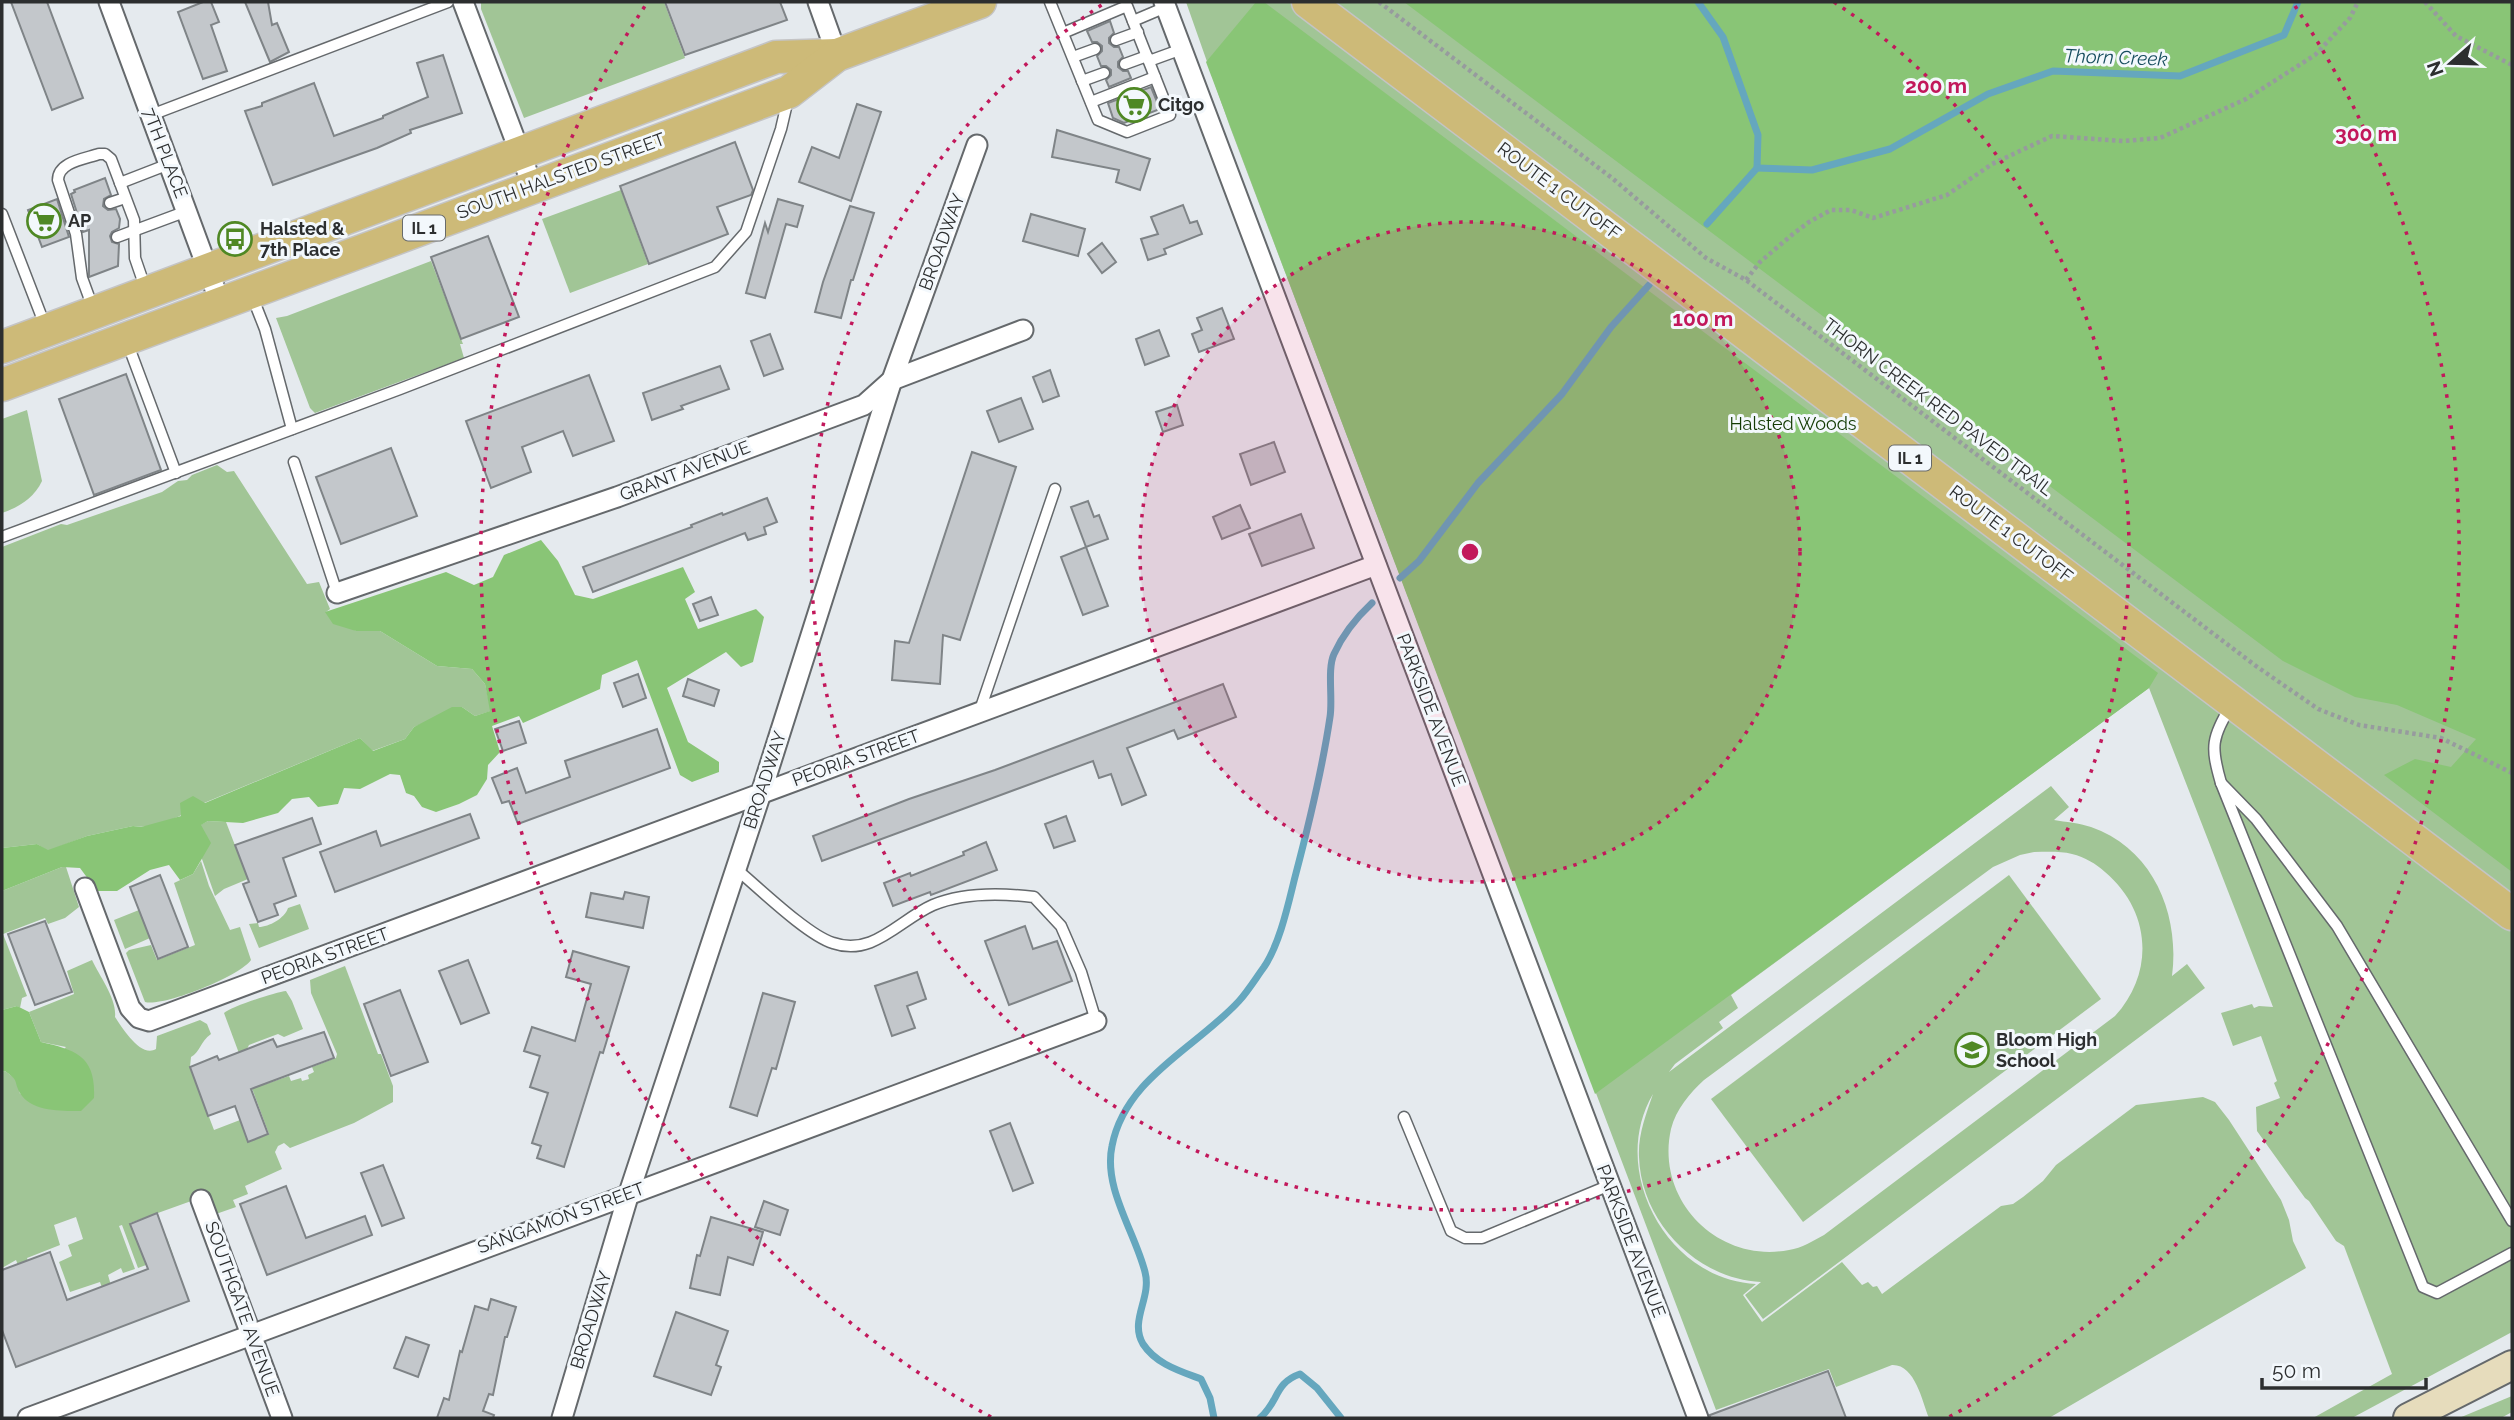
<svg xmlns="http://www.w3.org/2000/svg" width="2514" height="1420" viewBox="0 0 2514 1420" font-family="Raleway,sans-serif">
	<rect width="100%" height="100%" fill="#e5eaee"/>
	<g fill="#a1c596" fill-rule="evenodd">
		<polygon points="481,2 664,2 685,58 524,118 481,9"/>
		<path d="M1186 2H2512V1332L2352 1418H2313L2392 1374 2344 1246 2336 1241 2309 1201 2305 1198 2257 1131 2256 1107 2280 1098 2274 1083 2277 1081 2261 1036 2233 1046 2221 1013 2252 1004 2254 1008 2259 1006 2273 1007 2149 688 1731 995 1738 1008 1719 1022 1723 1028 1675 1064 1669 1072 2051 786 2069 807 2054 820C2066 822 2079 823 2091 827 2154 849 2180 915 2172 976L2187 964 2205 988 1763 1319 1745 1295 1761 1282C1697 1279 1641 1222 1639 1157 1638 1134 1646 1115 1653 1094 1608 1170 1667 1280 1756 1284L1743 1295 1762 1322 1842 1262 1862 1285 1868 1282 1873 1287 1877 1286 1882 1294 2001 1206 2013 1204 2023 1197 2043 1181 2056 1165 2136 1105 2203 1097 2215 1102 2229 1120 2281 1200 2289 1220 2293 1241 2306 1268 2049 1418H1929C1922 1401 1915 1364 1892 1365L1836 1387 1829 1369 1716 1410 1230 127ZM2034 852C2047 852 2060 851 2072 854 2085 857 2096 864 2105 872 2151 911 2155 972 2115 1016L1824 1235C1813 1241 1802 1248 1789 1250 1718 1264 1655 1200 1671 1129 1676 1109 1690 1093 1704 1080L1993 867 2020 855Z"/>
		<polygon points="621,190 648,264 570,293 542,219"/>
		<polygon points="431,261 463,344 460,344 464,358 315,413 310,408 276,318 287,316"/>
		<path d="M27 410 42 481C34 498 19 507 2 513V419Z"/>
		<path d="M217 465 227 472 234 471 307 584 319 582 330 609 326 612 356 631H380L437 666 472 669 485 684 491 711 475 716 462 707 414 727 405 739 372 751 360 738 204 803C185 814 156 830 133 826L87 836 48 851 37 844 2 848V547L61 524 67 525 162 492 178 481 187 480 192 475Z"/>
		<polygon points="208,821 226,822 248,879 224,889 215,896 202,859 200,825"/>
		<path d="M201 861 209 886 230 930 240 927 251 960C240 976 164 1007 145 1002L126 953 129 950 151 945 157 960 195 945 174 883 193 874Z"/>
		<polygon points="62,867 66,867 79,907 65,918 48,924 45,918 3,934 27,996 22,998 20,1008 17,1006 2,1010 2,891"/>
		<polygon points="2009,875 2101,999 1803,1222 1711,1099"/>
		<path d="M300 904 309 929 259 948 249 924 258 923 259 927C269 927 285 918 288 908Z"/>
		<polygon points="139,910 150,938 125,949 114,920"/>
		<path d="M92 960C100 977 117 999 115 1017 123 1029 141 1058 156 1049L157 1036 200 1020 207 1024 211 1034C200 1042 200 1052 191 1057L190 1067 214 1130 240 1120 249 1142 269 1134 224 1013C230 1007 276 992 286 991L292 1001 303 1029 284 1037 278 1034 249 1045 247 1049 263 1085 289 1076 291 1081 301 1078 302 1081 309 1079 308 1075 314 1072 312 1067 336 1058 337 1054 311 993 310 980 345 966 378 1054H381L393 1086V1102L354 1123 290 1148 284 1143 278 1146 275 1152 282 1169 245 1186 248 1194 233 1200 236 1207 216 1214 208 1195 130 1223 140 1247 167 1238 173 1255 138 1268 122 1225 119 1226 135 1269 123 1273 121 1268 108 1275 114 1296 106 1299 100 1282 70 1292 59 1262 72 1256 68 1245 83 1239 76 1217 54 1225 60 1245 27 1258 40 1293 31 1297 16 1260 2 1268V1072L5 1071 17 1080 20 1094 66 1047 41 1042 29 1012 74 994 67 971Z"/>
		<polygon points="2512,1396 2512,1412 2501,1418 2459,1418"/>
	</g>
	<g fill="#89c576">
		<polygon points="1256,2 1264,2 2158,673 2149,688 1595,1094 1206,62"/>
		<polygon points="1404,2 2512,2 2512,872 2384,775 2415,759 2451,767 2476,739 2397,705 2355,697 2283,661"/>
		<polygon points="541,540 558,561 575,595 593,599 683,567 695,592 685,599 698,629 756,609 764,617 753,662 741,667 726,652 667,688 688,742 719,762 719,772 692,782 680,775 637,660 602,675 600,689 523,723 519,716 492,726 500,752 488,765 487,779 477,795 459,804 436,812 422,807 414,796 406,793 400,775 390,774 360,789 344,788 338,804 318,807 309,797 292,799 278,813 243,823 208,821 201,825 211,843 193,874 180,880 169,865 150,870 117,891 97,891 80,868 62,867 2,891 2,848 37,844 48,850 87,836 133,826 141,827 181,816 180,803 193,796 205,803 360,738 373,751 405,739 414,727 452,707 462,707 475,716 490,711 485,684 472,669 437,666 380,631 356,631 333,624 325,612 446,572 474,585 493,577 504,555"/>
		<path d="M17 1006 29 1012 41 1042C76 1050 96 1056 94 1098L81 1111C62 1111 31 1112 20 1093 13 1080 20 1082 5 1071L2 1072V1010Z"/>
	</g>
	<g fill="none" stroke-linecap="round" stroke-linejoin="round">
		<g stroke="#65a7be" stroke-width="7">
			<polyline points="1698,2 1723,37 1758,135 1757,168 1707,224"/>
			<polyline points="1757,168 1812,170 1890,149 1988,94 2053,71 2180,76 2284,35 2298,2"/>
			<polyline points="1400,578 1419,561 1478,483 1562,394 1611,327 1649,285"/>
			<path d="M1214 1418 1210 1398 1201 1379C1180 1371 1156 1364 1143 1344 1129 1320 1152 1298 1145 1272 1135 1232 1103 1188 1112 1146 1125 1078 1196 1048 1239 1001 1248 991 1256 978 1264 967 1280 943 1288 905 1295 877 1309 824 1322 771 1330 717 1333 699 1327 669 1334 654 1343 634 1356 618 1372 603"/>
			<path d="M1260 1418C1279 1402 1274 1383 1300 1374L1317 1388 1341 1418"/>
		</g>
	</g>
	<g fill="#c3c7cb" stroke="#7f8487" stroke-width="2">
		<polygon points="11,2 47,2 83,98 52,110"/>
		<polygon points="203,2 211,2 219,22 211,25 227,71 203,79 178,12"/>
		<polygon points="245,2 268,2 272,25 277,23 289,52 270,62"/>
		<polygon points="665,2 780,2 787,20 685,55"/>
		<polygon points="1110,21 1114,33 1109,38 1109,43 1114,47 1119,47 1123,57 1118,62 1118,67 1123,71 1128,71 1131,78 1109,87 1106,80 1111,75 1111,70 1106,66 1101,66 1097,56 1102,51 1102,46 1097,42 1092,42 1087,31"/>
		<polygon points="443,55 462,113 410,130 411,133 377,148 273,185 245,111 262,106 262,103 314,83 334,136 383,118 383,116 428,97 417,63"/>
		<polygon points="1151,87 1160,109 1124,123 1113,118 1108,103"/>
		<polygon points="857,104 881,112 851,201 799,182 812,147 839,158"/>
		<polygon points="1057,130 1150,159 1140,190 1116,182 1119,170 1052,157"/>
		<polygon points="735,142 753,190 751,195 717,207 728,234 649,264 620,186"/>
		<polygon points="105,178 111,195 104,199 103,206 108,210 116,209 120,219 119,228 112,232 110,236 112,242 119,244 118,266 89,277 89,230 83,232 71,194 75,192 74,190"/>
		<polygon points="57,199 69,237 42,247 28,210"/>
		<polygon points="778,199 803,206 797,227 786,224 765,298 746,293 765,223 768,232"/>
		<polygon points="1183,205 1190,223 1197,221 1202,234 1164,249 1166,254 1148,260 1141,239 1158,234 1151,217"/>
		<polygon points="850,206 874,213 853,280 851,280 841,318 815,312 823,282"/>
		<polygon points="1031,214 1085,229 1078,256 1023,241"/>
		<polygon points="488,236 519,317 461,339 431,257"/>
		<polygon points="1102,243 1116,262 1102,273 1088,254"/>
		<polygon points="1222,308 1234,339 1199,352 1192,334 1202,330 1197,318"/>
		<polygon points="1159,330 1169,356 1145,365 1136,339"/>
		<polygon points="770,334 783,369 764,376 751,341"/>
		<polygon points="720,366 729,389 681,406 683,409 652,420 643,393"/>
		<polygon points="1050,370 1059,396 1043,402 1033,377"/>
		<polygon points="126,374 161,470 94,495 59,399"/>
		<polygon points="589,375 614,441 573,456 563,431 522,447 531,472 491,488 466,421"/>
		<polygon points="1021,398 1033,429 999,442 987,411"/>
		<polygon points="1177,405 1183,425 1163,432 1156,412"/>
		<polygon points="1274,442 1285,472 1251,485 1240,454"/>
		<polygon points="391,448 417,516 341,544 316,477"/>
		<polygon points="972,452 1016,467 960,640 943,635 940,684 892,680 895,641 909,643"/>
		<polygon points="767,498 777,522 764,527 766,534 748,540 745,533 593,592 583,567 692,527 691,525 722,513 723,515"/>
		<polygon points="1088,501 1094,517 1099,515 1108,539 1086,547 1071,507"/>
		<polygon points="1240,505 1250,528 1222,539 1213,517"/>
		<polygon points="1301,514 1314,548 1262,566 1249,534"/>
		<polygon points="1086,547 1108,606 1083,615 1061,557"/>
		<polygon points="711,597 718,615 700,621 693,604"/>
		<polygon points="638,674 646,698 623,707 614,683"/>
		<polygon points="688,679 719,690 714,706 683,696"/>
		<polygon points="1223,684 1236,717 1178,739 1174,730 1127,748 1146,795 1122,805 1111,774 1099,778 1093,761 822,861 813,836 909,799 995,770"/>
		<polygon points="519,721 526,743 503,751 495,729"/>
		<polygon points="657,729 670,768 518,824 509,801 502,803 492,778 517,768 526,793 570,777 565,761"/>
		<polygon points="470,814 479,838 335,892 320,852 376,831 381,846"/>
		<polygon points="1066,816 1075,841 1054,848 1045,824"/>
		<polygon points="312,818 321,844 283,858 296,896 274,904 278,915 258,922 243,884 249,882 235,845"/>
		<polygon points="986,842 997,870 931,895 930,892 893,906 884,883 910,873 911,876 964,855 963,852"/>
		<polygon points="160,875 188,947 158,959 130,887"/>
		<polygon points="625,892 649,897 643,928 586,917 591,893 623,899"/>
		<polygon points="45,921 72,992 35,1005 8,934"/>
		<polygon points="1025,926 1033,949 1057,941 1072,981 1009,1005 985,941"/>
		<polygon points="573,951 629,967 603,1053 600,1052 564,1167 537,1158 541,1146 532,1143 548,1093 530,1087 540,1056 524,1051 532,1027 575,1041 591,984 566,977"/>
		<polygon points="468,960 489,1013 461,1024 439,971"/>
		<polygon points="917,972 926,999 907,1006 915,1028 892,1036 875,986"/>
		<polygon points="400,990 428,1062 391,1076 364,1004"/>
		<polygon points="763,993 795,1002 776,1069 772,1068 757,1116 730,1107"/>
		<polygon points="324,1032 334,1058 251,1089 268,1134 248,1142 235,1106 208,1116 190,1067 217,1056 219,1060 273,1039 277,1047"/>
		<polygon points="1010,1123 1033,1183 1013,1191 990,1131"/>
		<polygon points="383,1165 404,1218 382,1226 361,1173"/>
		<polygon points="286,1186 306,1238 365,1216 372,1235 267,1275 240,1204"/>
		<polygon points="764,1201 788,1210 780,1235 755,1227"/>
		<polygon points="157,1213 189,1301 16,1367 2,1330 2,1270 50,1252 67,1300 148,1269 130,1224"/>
		<polygon points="711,1217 763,1232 753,1265 728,1257 720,1295 690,1288 697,1255 700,1256"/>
		<polygon points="491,1299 516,1307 507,1337 505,1337 493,1395 489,1394 483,1411 494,1415 493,1418 437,1418 444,1398 449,1400 460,1351 462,1352 475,1306 488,1310"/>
		<polygon points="676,1312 728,1331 716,1365 721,1367 711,1395 654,1376"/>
		<polygon points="406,1337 429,1345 418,1377 394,1368"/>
		<polygon points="1828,1371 1846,1418 1710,1418 1710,1415"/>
	</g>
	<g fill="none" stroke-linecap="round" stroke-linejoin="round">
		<g stroke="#65696c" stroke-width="13">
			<g id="lane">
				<path d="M1050 2C1066 41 1082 81 1098 120L1127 132 1170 115 1127 6 1063 33"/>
				<polyline points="1133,21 1166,7"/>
				<polyline points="1116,40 1138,32"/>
				<polyline points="1073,57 1095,49"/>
				<polyline points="1149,61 1182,49"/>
				<polyline points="1125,64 1147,56"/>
				<polyline points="1082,81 1104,73"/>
				<polyline points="1091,102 1155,77"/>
				<polyline points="151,115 448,2"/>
				<polyline points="120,183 169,164"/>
				<polyline points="110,203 125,198"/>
				<polyline points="2,214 46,328"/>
				<polyline points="117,237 187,211"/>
				<polyline points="252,296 265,329 292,429"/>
				<path d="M93 308 82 278 76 234 58 180C58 162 84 159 99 154H105L111 159 134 220 135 258 146 290"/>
				<polyline points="127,342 176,473"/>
				<polyline points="294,462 337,593"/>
				<polyline points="2,537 400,389 715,267 746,232 781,129 788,99"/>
				<polyline points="980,710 1055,489"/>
				<path d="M2221 783C2210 745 2212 739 2231 705"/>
				<path d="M735 868C758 887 807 935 833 943 873 957 899 920 933 905 964 892 1001 893 1034 897L1061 926 1081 972 1096 1021"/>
				<polyline points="1404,1117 1451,1231 1465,1238 1482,1238 1610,1185"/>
				<polyline points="2512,1221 2337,926 2256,819 2221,783 2423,1287 2437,1293 2512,1253"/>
			</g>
		</g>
		<g stroke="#65696c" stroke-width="23">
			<g id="street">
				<polyline points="109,2 221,305"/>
				<polyline points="463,2 533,187"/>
				<polyline points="818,2 837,55"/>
				<polyline points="1164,2 1698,1418"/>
				<polyline points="337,593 617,497 864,405 892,380 1023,330"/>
				<polyline points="85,888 130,1008 139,1018 149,1021 1376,565"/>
				<polyline points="201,1200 282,1418"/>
				<polyline points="28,1418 1096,1021"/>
				<polyline points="562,1418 629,1193 761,793 892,380 977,145"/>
			</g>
		</g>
		<g stroke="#65696c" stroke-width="32">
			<polyline id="secondary" points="2408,1418 2512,1365"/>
		</g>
		<g stroke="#c4c4c5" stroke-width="35">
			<g id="primary">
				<polyline points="1308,2 2512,914"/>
				<polyline points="2,347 776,57 837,55"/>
				<polyline points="2,385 789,92 837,55 980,2"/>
			</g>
		</g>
		<g stroke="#979b9e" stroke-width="4.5" stroke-dasharray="3.5 3.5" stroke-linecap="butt">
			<polyline points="1379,2 1612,178 1706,258 1746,280 2256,666 2318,709 2359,725 2441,738 2512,773"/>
			<polyline points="2425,2 2456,36 2512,65"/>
			<polyline points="1746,280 1760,262 1793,234 1809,222 1831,210 1851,210 1873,218 1947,195 1992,164 2052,136 2123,141 2160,138 2246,99 2315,55 2350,18 2358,2"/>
		</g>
		<use href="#lane" stroke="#fff" stroke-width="10"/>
		<use href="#street" stroke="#fff" stroke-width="19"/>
		<use href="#secondary" stroke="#e6dcbc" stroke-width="28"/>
		<use href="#primary" stroke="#cdba78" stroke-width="32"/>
	</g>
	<circle cx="1470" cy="552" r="330" fill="#c2185b" fill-opacity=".12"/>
	<g fill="none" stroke="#c2185b" stroke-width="3.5" stroke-dasharray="3.5 7">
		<circle cx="1470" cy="552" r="330"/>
		<path d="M1834 2A659 659 0 1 1 1106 2"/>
		<path d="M991 1417A989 989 0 0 1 645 6M2295 6A989 989 0 0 1 1949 1417"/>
	</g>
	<defs>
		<g id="supermarket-ring" transform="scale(1.75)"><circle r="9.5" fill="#f3f8fc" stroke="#4f8824" stroke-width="1.5"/><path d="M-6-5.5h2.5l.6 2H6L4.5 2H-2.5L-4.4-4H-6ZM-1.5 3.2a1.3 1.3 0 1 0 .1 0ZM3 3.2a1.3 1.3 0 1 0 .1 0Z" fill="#4f8824"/></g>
		<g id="bus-ring" transform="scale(1.75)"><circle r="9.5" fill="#f3f8fc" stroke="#4f8824" stroke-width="1.5"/><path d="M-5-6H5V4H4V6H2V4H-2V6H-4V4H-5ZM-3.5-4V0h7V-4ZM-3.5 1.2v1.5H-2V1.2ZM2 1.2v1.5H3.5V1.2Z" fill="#4f8824"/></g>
		<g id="school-ring" transform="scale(1.75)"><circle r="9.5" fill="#f3f8fc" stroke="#4f8824" stroke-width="1.5"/><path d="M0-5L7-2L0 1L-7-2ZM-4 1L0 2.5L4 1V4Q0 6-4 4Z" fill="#4f8824"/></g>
	</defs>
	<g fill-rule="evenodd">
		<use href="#supermarket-ring" x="1134" y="105"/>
		<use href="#supermarket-ring" x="44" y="221"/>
		<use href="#bus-ring" x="235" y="239"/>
		<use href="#school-ring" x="1972" y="1050"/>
	</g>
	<g text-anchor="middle" stroke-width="6" stroke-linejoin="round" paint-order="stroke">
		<g fill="#f3f8fc" stroke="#686b6c" stroke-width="2">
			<rect x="403" y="215.5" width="42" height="25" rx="5"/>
			<rect x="1889" y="445.5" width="42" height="25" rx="5"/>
		</g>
		<g font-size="16" font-weight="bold" fill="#2c2e2f">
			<text x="424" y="234">IL 1</text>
			<text x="1910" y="464">IL 1</text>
		</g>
		<g font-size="18" font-weight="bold" fill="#2c2e2f" stroke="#f3f8fc" text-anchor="start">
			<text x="1158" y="111">Citgo</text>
			<text x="68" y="227">AP</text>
			<text x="260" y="235">Halsted &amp;<tspan x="260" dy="21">7th Place</tspan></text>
			<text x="1996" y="1046">Bloom High<tspan x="1996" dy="21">School</tspan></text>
		</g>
		<g font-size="18" fill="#2c2e2f" stroke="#f3f8fc">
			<text transform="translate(165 153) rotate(69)" y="6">7TH PLACE</text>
			<text transform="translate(561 176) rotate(-20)" y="6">SOUTH HALSTED STREET</text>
			<text transform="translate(1559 191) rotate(37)" y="6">ROUTE 1 CUTOFF</text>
			<text transform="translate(942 242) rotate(-70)" y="6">BROADWAY</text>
			<text transform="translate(1938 407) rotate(37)" y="6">THORN CREEK RED PAVED TRAIL</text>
			<text transform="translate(685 471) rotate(-21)" y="6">GRANT AVENUE</text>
			<text transform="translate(2011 534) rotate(37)" y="6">ROUTE 1 CUTOFF</text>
			<text transform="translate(1431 710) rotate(69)" y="6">PARKSIDE AVENUE</text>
			<text transform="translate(856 758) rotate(-20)" y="6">PEORIA STREET</text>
			<text transform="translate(765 780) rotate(-72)" y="6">BROADWAY</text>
			<text transform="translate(325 956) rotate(-20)" y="6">PEORIA STREET</text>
			<text transform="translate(561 1218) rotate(-20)" y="6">SANGAMON STREET</text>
			<text transform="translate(1631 1241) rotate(69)" y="6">PARKSIDE AVENUE</text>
			<text transform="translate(242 1309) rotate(70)" y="6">SOUTHGATE AVENUE</text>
			<text transform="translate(591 1320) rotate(-73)" y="6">BROADWAY</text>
		</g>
		<g font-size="18" fill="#133b03" stroke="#f3f8fc">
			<text x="1793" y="430">Halsted Woods</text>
		</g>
		<g font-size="19" font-style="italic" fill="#174d5e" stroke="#f3f8fc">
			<text transform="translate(2116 57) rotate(2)" y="7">Thorn Creek</text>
		</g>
	</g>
	<circle cx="1470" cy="552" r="10" fill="#c2185b" stroke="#f3f8fc" stroke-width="3.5"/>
	<g font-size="21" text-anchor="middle" font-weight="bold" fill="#c2185b" stroke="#f3f8fc" stroke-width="6" stroke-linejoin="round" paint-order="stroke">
		<text x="1936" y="93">200 m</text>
		<text x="2366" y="141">300 m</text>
		<text x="1703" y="326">100 m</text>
	</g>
	<rect width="2514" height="1420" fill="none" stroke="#2c2e2f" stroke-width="7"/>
	<g transform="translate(2451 63) rotate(250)" stroke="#f3f8fc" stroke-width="5" paint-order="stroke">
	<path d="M0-5L12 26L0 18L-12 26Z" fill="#2c2e2f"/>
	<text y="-10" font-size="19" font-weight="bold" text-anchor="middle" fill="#2c2e2f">N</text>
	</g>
	<path d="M2262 1378v10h164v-10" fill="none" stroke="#2c2e2f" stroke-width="3.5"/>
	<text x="2272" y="1378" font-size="21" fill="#2c2e2f" stroke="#f3f8fc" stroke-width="5" paint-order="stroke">50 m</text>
</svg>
